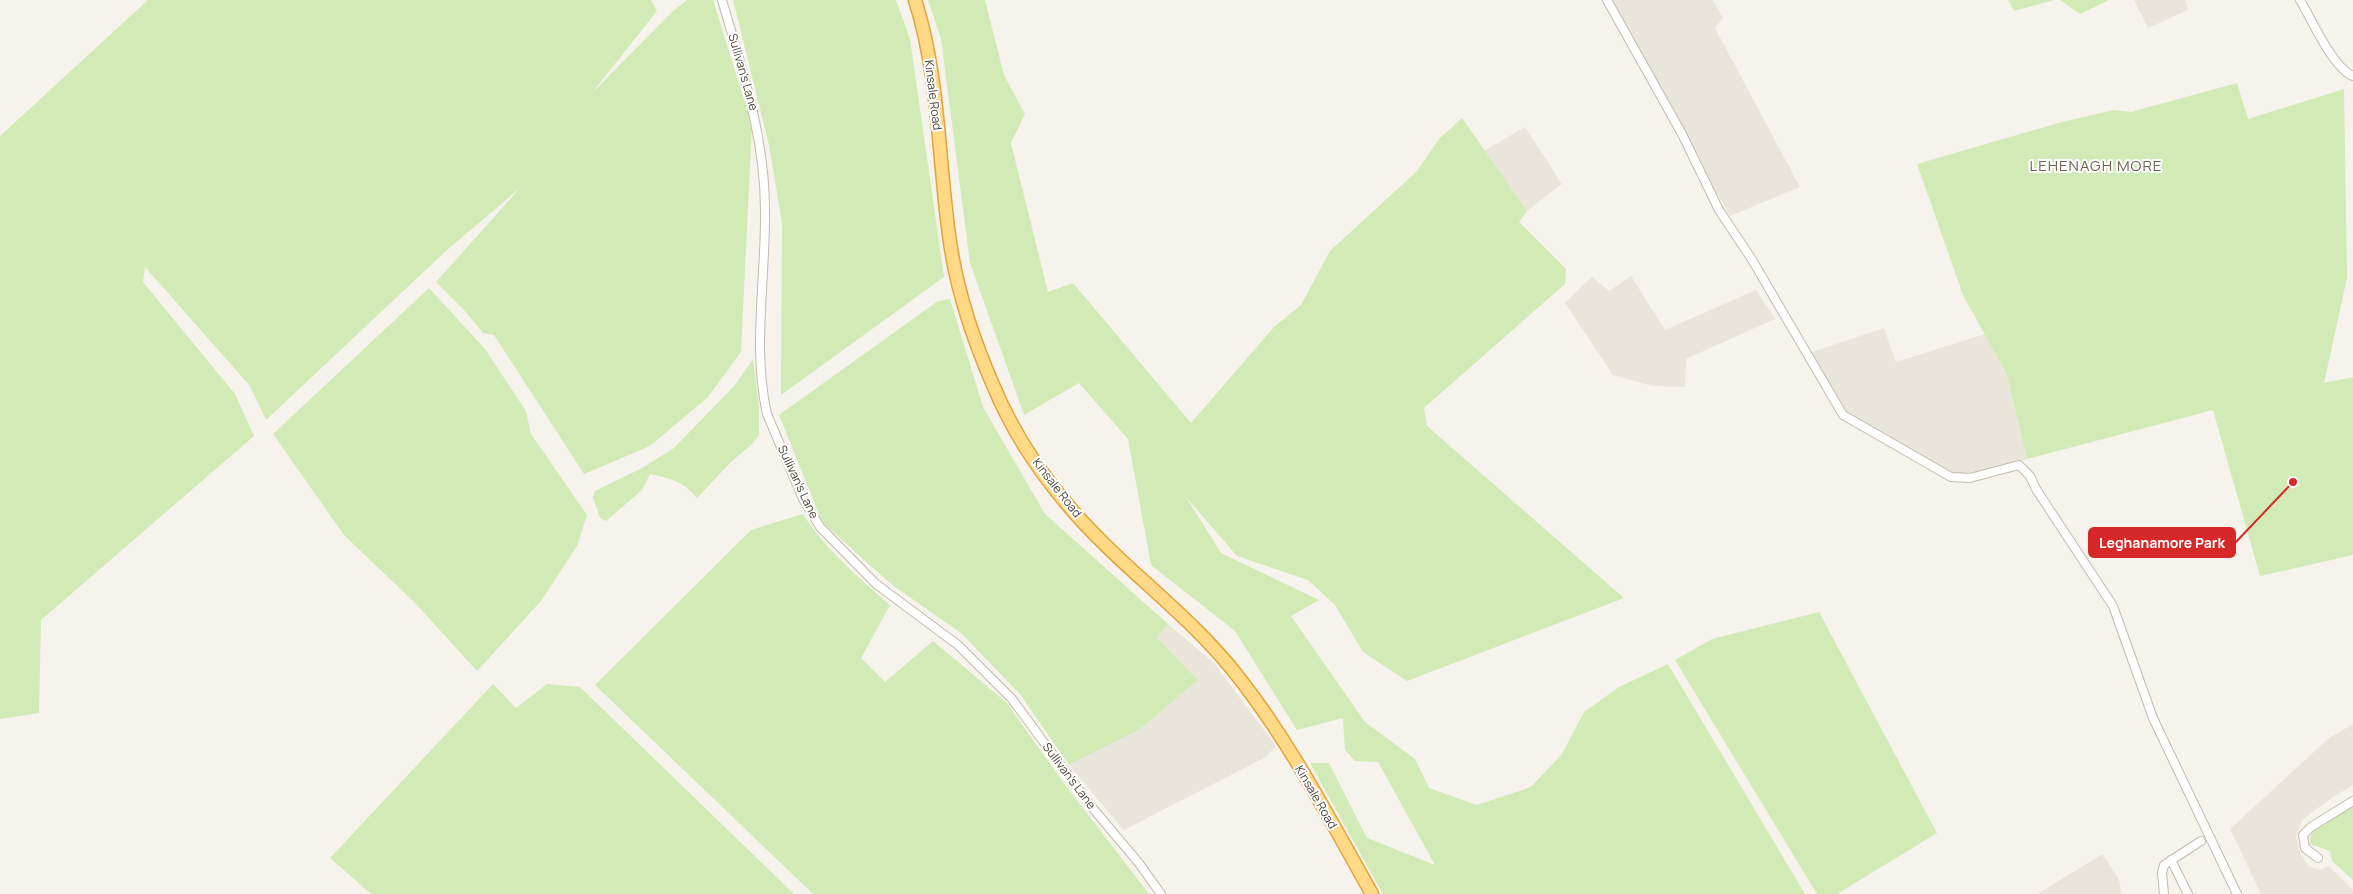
<svg xmlns="http://www.w3.org/2000/svg" width="2353" height="894" viewBox="0 0 2353 894" font-family="Manrope,sans-serif">
	<rect width="100%" height="100%" fill="#f6f3ec"/>
	<g fill="#eae5da">
		<polygon points="1606,0 1713,0 1723,18 1715,28 1800,187 1730,216"/>
		<polygon points="2134,0 2186,0 2188,10 2148,28"/>
		<polygon points="1525,127 1562,184 1527,211 1484,151"/>
		<polygon points="1631,276 1665,330 1756,290 1775,319 1686,359 1685,387 1653,386 1613,375 1565,303 1592,277 1609,291"/>
		<polygon points="1884,328 1896,362 1985,334 2007,375 2027,459 1971,475 1948,471 1846,414 1812,352"/>
		<polygon points="1168,624 1214,663 1276,746 1266,757 1124,830 1069,765 1139,730 1198,680 1157,638"/>
		<polygon points="2353,724 2353,785 2333,797 2302,820 2296,837 2300,853 2308,866 2320,870 2329,866 2353,890 2353,894 2261,894 2230,829 2329,738"/>
		<polygon points="2103,854 2119,880 2122,894 2037,894"/>
	</g>
	<g fill="#d2eab5">
		<polygon points="148,0 651,0 657,11 591,94 672,12 687,0 713,0 752,125 741,352 708,397 650,446 584,474 494,335 483,333 464,310 436,282 520,188 447,250 266,420 250,386 145,267 143,282 235,394 254,436 41,620 39,713 0,719 0,136"/>
		<polygon points="733,0 896,0 910,39 944,277 781,395 782,223 769,145"/>
		<polygon points="928,0 985,0 1004,75 1025,114 1011,143 1048,292 1073,283 1191,423 1274,327 1301,305 1330,251 1417,171 1439,139 1462,118 1527,211 1519,222 1566,269 1565,284 1424,408 1427,426 1624,598 1407,681 1363,652 1335,605 1308,580 1237,556 1186,497 1221,553 1319,600 1291,616 1365,722 1415,759 1429,788 1477,805 1531,787 1562,754 1584,712 1619,687 1668,664 1805,894 1383,894 1310,763 1329,763 1367,838 1435,865 1378,762 1355,761 1345,750 1343,718 1297,730 1235,631 1151,565 1128,439 1079,383 1024,415 970,263 941,39"/>
		<polygon points="2008,0 2054,0 2014,11"/>
		<polygon points="2060,0 2109,0 2080,14"/>
		<polygon points="2237,83 2248,119 2344,89 2347,278 2324,383 2353,377 2353,555 2260,576 2213,410 2027,459 2007,375 1963,295 1917,164 2062,122 2114,110 2131,112"/>
		<polygon points="429,288 485,349 526,411 531,434 587,515 577,546 541,601 477,671 415,603 344,535 273,434"/>
		<polygon points="950,299 983,407 1045,514 1168,624 1157,638 1198,680 1139,730 1069,765 1020,694 961,633 892,585 822,522 779,415 938,301"/>
		<path d="M753 359 759 406V435L752 444 731 462 697 498C682 480 671 479 650 474L642 490 606 521 600 518 593 498 595 491 642 468 674 448 735 385Z"/>
		<path d="M803 514C826 550 858 577 890 605L861 658 885 682 933 641 1007 703 1063 782 1149 894H813L595 685 751 530Z"/>
		<polygon points="1819,612 1937,833 1837,894 1817,894 1675,660 1712,639"/>
		<polygon points="493,684 516,708 547,684 580,687 794,894 371,894 330,858"/>
		<path d="M2353 807V880L2332 861 2330 851 2310 844C2308 824 2338 814 2353 807Z"/>
	</g>
	<g fill="none" stroke-linecap="round" stroke-linejoin="round">
		<g stroke="#c2bbae" stroke-width="10">
			<g id="minor">
				<path d="M722 0C742 69 765 137 765 210 766 278 752 347 767 414L803 499 820 527 876 584 958 645 1012 699 1090 805 1138 862 1161 894"/>
				<polyline points="1607,0 1682,134 1719,210 1751,258 1843,415 1951,477 1970,478 2019,465 2030,476 2036,489 2113,606 2153,718 2237,894"/>
				<path d="M2300 0C2312 20 2333 68 2353 76"/>
				<polyline points="2318,858 2305,848 2303,835 2311,827 2353,801"/>
				<polyline points="2171,860 2188,894"/>
				<polyline points="2164,894 2162,873 2164,865 2201,841"/>
			</g>
		</g>
		<g stroke="#e0a43c" stroke-width="15">
			<path id="trunk" d="M915 0C940 78 938 161 950 242 957 291 973 339 993 385 1011 428 1037 469 1067 504 1117 564 1183 609 1232 669 1288 738 1329 818 1372 894"/>
		</g>
		<use href="#minor" stroke="#fff" stroke-width="8"/>
		<use href="#trunk" stroke="#ffd985" stroke-width="12"/>
	</g>
	<g text-anchor="middle" stroke-width="4" stroke-linejoin="round" paint-order="stroke">
		<g font-size="12" fill="#4b4439" stroke="#fff">
			<text transform="translate(743 72) rotate(74)" y="4">Sullivan's Lane</text>
			<text transform="translate(933 95) rotate(83)" y="4">Kinsale Road</text>
			<text transform="translate(798 482) rotate(65)" y="4">Sullivan's Lane</text>
			<text transform="translate(1057 488) rotate(52)" y="4">Kinsale Road</text>
			<text transform="translate(1069 776) rotate(53)" y="4">Sullivan's Lane</text>
			<text transform="translate(1316 797) rotate(60)" y="4">Kinsale Road</text>
		</g>
		<g font-size="15" letter-spacing="1" fill="#6e6250" stroke="#fff">
			<text x="2096" y="171">LEHENAGH MORE</text>
		</g>
	</g>
	<path fill="none" stroke="#d62828" stroke-width="2" d="M2293 482L2235 543"/>
	<circle fill="#d62828" stroke="#fff" stroke-width="2" cx="2293" cy="482" r="5"/>
	<rect fill="#d62828" stroke="#d62828" stroke-width="2" x="2089" y="528" width="146" height="29" rx="5"/>
	<g font-size="14" text-anchor="middle" font-weight="bold" fill="#fff">
		<text x="2162" y="548">Leghanamore Park</text>
	</g>
</svg>
